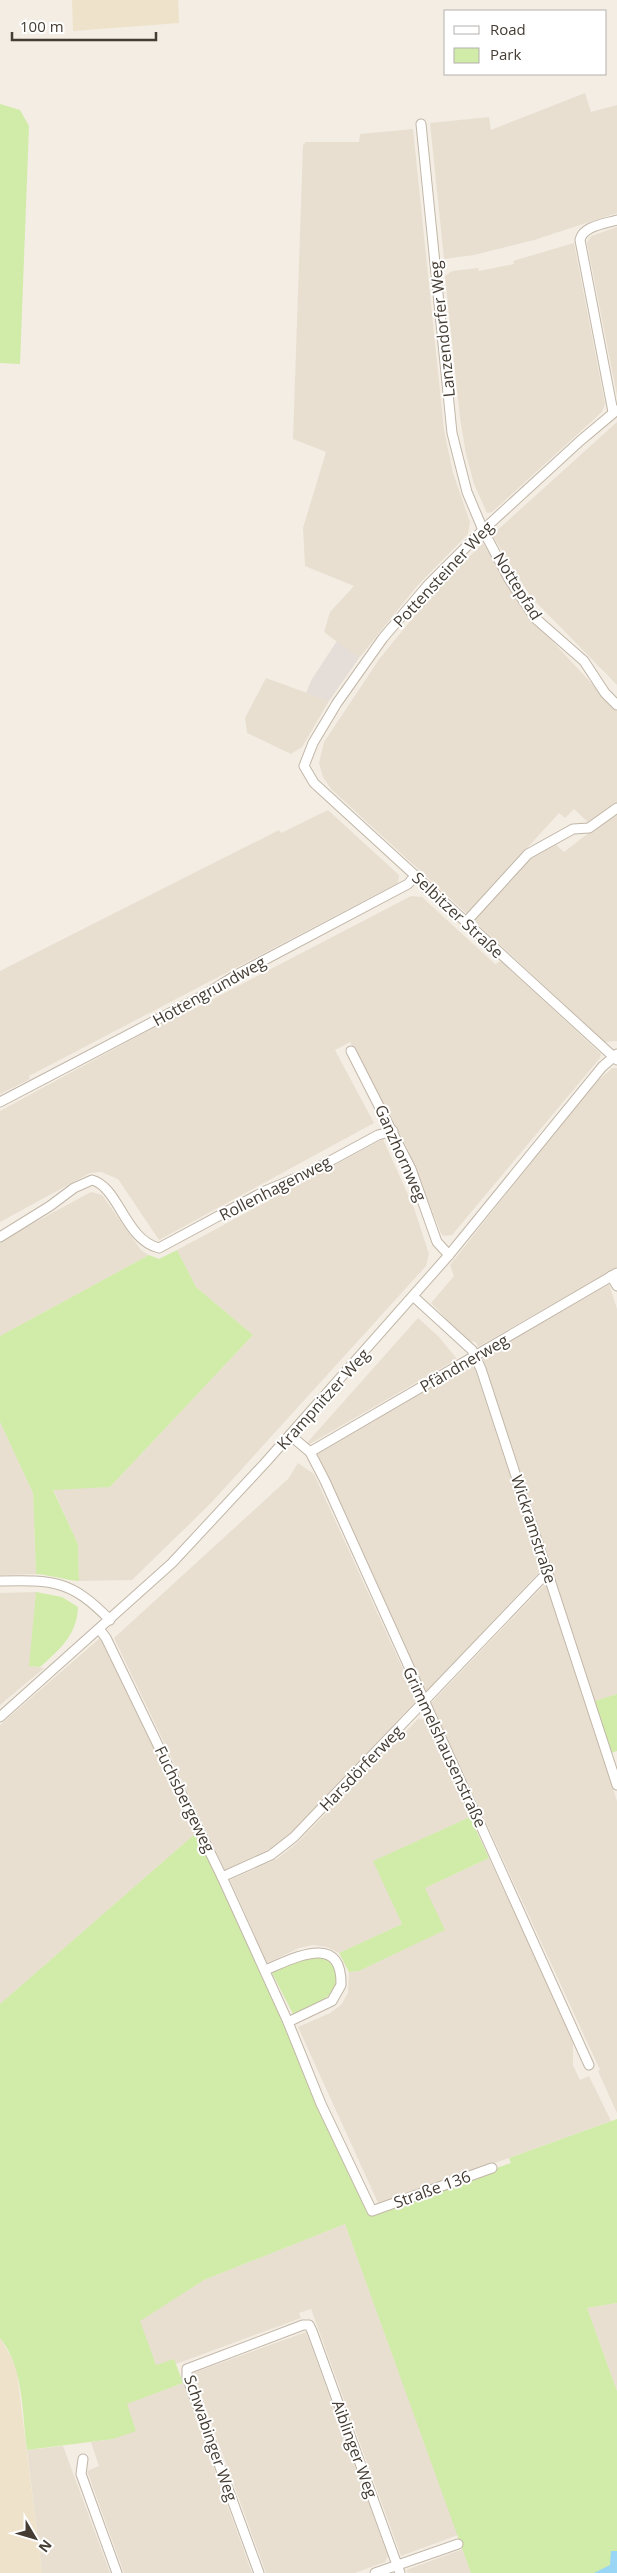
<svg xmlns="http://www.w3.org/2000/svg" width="617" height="2573" viewBox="0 0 617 2573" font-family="'Open Sans',sans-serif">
	<rect width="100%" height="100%" fill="#f3ede3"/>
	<g fill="#e8dfd1">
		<polygon points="585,93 591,112 617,105 617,213 534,240 474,255 444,259 430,123 489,117 491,130"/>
		<polygon points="413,129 444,430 453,473 470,522 468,534 417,586 359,658 324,632 330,612 354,586 305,566 303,528 326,452 293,439 303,145 306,142 359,142 360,134"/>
		<polygon points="617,227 617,396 587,243 591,236"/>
		<polygon points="574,243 605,404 602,412 492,512 487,513 474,484 466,454 460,418 445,276 452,271 478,268 479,271 514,264 513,261"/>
		<polygon points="617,422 617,685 531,597 492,535"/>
		<polygon points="483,543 503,577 522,604 520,606 617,711 617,804 591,825 574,809 565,818 559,813 467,914 331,789 323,777 319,763 324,742 380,658 435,591"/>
		<polygon points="266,678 329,701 302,747 291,754 247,733 245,718"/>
		<polygon points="328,810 399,875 398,883 29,1076 30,1079 0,1094 0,971 279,830 281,833"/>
		<polygon points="617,811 617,1041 605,1042 472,919 530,856 553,842 564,852"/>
		<polygon points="411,896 422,897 495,964 501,961 601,1054 600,1058 452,1235 444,1236 441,1233 407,1148 350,1042 335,1050 374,1123 159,1240 118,1179 101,1172 90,1173 0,1222 0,1111 188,1009 190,1011"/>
		<polygon points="612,1068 617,1068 617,1267 478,1347 476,1342 468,1341 431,1303 454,1276 450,1265 589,1089"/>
		<polygon points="383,1139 414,1208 429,1254 426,1266 211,1503 132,1580 79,1581 78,1544 53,1489 110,1487 253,1335 196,1287 177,1250"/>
		<polygon points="91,1192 102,1195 141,1250 149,1255 0,1336 0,1241"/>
		<polygon points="609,1284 617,1309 617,1694 595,1701 482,1357"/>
		<polygon points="418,1318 439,1337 457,1359 308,1445 306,1444"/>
		<polygon points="473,1362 541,1570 426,1692 317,1453"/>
		<polygon points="0,1422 33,1493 36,1574 0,1575"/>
		<polygon points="298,1463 314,1474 417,1700 289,1835 272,1848 225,1870 114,1638 288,1479"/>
		<polygon points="546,1583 617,1801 617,2113 598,2071 600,2070 431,1703"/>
		<polygon points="36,1592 30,1666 44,1668 0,1705 0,1593"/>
		<polygon points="100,1638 196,1833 0,2004 0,1725"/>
		<polygon points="418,1719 425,1720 470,1817 374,1861 402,1924 339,1953 327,1947 313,1945 299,1948 267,1963 230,1880 277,1859 297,1843"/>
		<polygon points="489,1858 568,2028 573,2043 573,2065 580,2080 589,2076 611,2121 379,2205 298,2027 330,2013 341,2005 348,1993 349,1972 359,1971 444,1930 425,1888"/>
		<polygon points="345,2224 458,2535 401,2556 311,2309 299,2313 301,2318 176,2364 156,2365 139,2321 204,2280"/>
		<polygon points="617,2303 617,2391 587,2308"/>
		<polygon points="306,2332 388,2556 385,2562 355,2573 266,2573 193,2373"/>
		<polygon points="183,2383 252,2573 124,2573 87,2471 99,2466 91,2442 113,2439 126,2404"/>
		<polygon points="63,2446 110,2573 42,2573 27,2450"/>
		<polygon points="463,2549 471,2573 408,2573 406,2570"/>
	</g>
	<polygon fill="#e5ded8" points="337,641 359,658 329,701 306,693 312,679"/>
	<g fill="#eee2cb">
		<polygon points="72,0 178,0 179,23 73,31"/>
		<polygon points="0,2338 13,2360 17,2373 42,2573 0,2573"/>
	</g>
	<g fill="#d1eba8">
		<polygon points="0,104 20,110 29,126 20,364 0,363"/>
		<path d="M177 1250 196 1287 253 1335 110 1487 53 1490 78 1544 79 1581C64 1580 52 1575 36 1574L33 1493 0 1422V1336L149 1255 159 1259Z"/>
		<path d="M36 1592 62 1597 78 1607C77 1635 60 1649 40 1667L29 1666Z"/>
		<polygon points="617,1694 617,1751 611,1753 595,1701"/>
		<polygon points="470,1817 489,1858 425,1888 445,1930 359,1971 349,1972 339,1953 402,1924 373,1861"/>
		<path d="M196 1833 371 2213 511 2163 509 2158 617 2119V2303L587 2308 617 2391V2573H471L345 2224 204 2280 140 2321 156 2365 174 2359 183 2383 127 2404 136 2431 113 2439 27 2450C22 2414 24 2367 0 2338V2004Z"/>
		<path d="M311 1954 330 1959C352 1994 318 2002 293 2014L271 1971Z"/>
	</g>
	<polygon fill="#99d6f6" points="611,2551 617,2551 617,2573 594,2573 610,2565"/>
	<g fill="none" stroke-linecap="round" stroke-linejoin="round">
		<g stroke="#c2b7a8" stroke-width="11">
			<g id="minor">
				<polyline points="421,124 452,433 467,492 483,530 509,579 535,618 584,661 605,693 617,705"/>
				<polyline points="617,410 580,441 483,530 428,585 383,638 337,703 313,743 304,766 314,783 617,1060"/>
				<path d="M613 412 580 240C583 226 604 224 617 220"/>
				<polyline points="466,922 528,854 573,829 589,828 617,808"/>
				<polyline points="351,1051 411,1169 437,1242 449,1255"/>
				<polyline points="0,1102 206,994 238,974 408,884 415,876"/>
				<path d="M0 1237 50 1206 74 1188 92 1180C119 1187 125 1240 159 1248L265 1191 308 1173 378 1135 393 1131"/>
				<polyline points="611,1276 617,1286"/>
				<polyline points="414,1297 472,1350 481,1369 617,1785"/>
				<polyline points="290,1435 310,1452 325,1481 589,2065"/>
				<polyline points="310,1452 617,1273"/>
				<path d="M0 1581C54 1580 71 1580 110 1620"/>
				<polyline points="100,1630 106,1638 222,1877 288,2022 321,2104 372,2211 492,2168"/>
				<polyline points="0,1717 172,1563 265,1463 449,1255 602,1067 617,1054"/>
				<polyline points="222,1877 271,1855 294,1837 542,1578 548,1576"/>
				<path d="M265 1970C293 1959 342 1931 341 1985L332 2001 288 2022"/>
				<polyline points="83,2459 81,2474 117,2573"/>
				<polyline points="259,2573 187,2377 187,2369 303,2325 309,2325 312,2331 400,2573"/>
				<polyline points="375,2573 458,2544"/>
			</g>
		</g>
		<use href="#minor" stroke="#fff" stroke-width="9"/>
	</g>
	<g text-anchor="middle" stroke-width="4" stroke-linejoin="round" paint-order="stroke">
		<g font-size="16" fill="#453d33" stroke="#fff">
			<text transform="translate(442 329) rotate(-96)" y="6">Lanzendorfer Weg</text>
			<text transform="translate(443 574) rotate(-47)" y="6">Pottensteiner Weg</text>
			<text transform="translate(518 586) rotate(58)" y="6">Nottepfad</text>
			<text transform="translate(458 915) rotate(43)" y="6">Selbitzer Straße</text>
			<text transform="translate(209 991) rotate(-29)" y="6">Hottengrundweg</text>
			<text transform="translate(401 1153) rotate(66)" y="6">Ganzhornweg</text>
			<text transform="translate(275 1188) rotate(-27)" y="6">Rollenhagenweg</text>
			<text transform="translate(464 1363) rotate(-30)" y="6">Pfändnerweg</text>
			<text transform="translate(323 1399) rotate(-48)" y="6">Krampnitzer Weg</text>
			<text transform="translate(534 1529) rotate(72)" y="6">Wickramstraße</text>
			<text transform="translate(445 1747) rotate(65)" y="6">Grimmelshausenstraße</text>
			<text transform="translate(361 1768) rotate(-46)" y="6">Harsdörferweg</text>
			<text transform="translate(185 1799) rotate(64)" y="6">Fuchsbergeweg</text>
			<text transform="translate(432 2189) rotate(-20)" y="6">Straße 136</text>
			<text transform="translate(211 2438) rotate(71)" y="6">Schwabinger Weg</text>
			<text transform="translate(355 2449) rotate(70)" y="6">Aiblinger Weg</text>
		</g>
	</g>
	<rect x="444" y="10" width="162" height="65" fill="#ffffff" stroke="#b5b1ad"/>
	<rect x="454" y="26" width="25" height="8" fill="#ffffff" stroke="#b5b1ad"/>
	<text x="490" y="35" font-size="15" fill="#453d33">Road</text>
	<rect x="454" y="48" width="25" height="15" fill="#d1eba8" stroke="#b5b1ad"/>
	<text x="490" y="60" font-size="15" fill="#453d33">Park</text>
	<g transform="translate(35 2538) rotate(128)" stroke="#ffffff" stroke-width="4" paint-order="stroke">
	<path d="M0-4L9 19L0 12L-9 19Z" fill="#453d33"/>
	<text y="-8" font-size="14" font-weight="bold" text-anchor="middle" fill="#453d33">N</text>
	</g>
	<path d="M12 32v8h144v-8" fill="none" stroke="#453d33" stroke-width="2.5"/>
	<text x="20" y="32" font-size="15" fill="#453d33" stroke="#ffffff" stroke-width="4" paint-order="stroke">100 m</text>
</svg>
